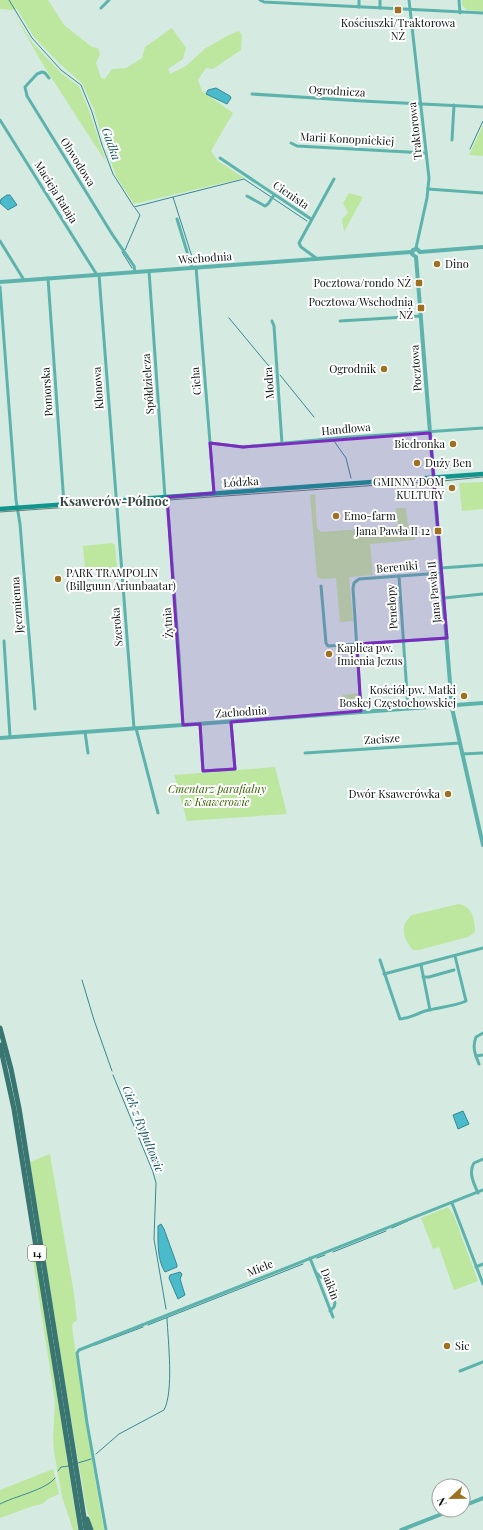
<svg xmlns="http://www.w3.org/2000/svg" width="483" height="1530" viewBox="0 0 483 1530" font-family="'Playfair Display',serif">
	<rect width="100%" height="100%" fill="#d5ebe2"/>
	<g fill="#bde79f">
		<polygon points="0,0 48,0 64,25 92,47 98,48 100,54 96,63 101,78 105,79 112,69 126,68 142,58 145,47 172,28 186,48 183,59 168,69 170,74 186,66 206,48 229,35 239,31 242,35 241,50 213,69 206,68 198,80 202,91 233,113 211,151 218,161 244,178 134,204 117,178 103,141 94,110 82,83 60,64 34,37 17,9 12,10 32,42 61,73 79,86 90,113 106,162 45,68 12,10 0,9"/>
		<polygon points="462,0 483,0 483,11 467,10 462,5"/>
		<polygon points="483,125 483,156 469,155"/>
		<polygon points="349,193 363,197 344,232 342,219 348,213 343,203"/>
		<polygon points="483,482 483,509 462,511 459,483"/>
		<polygon points="315,494 317,528 321,532 391,527 398,525 396,508 406,508 408,527 414,527 415,540 370,544 373,575 349,577 353,621 340,622 336,578 322,579 317,577 310,495"/>
		<polygon points="112,543 115,545 117,567 85,570 83,546"/>
		<polygon points="358,693 359,705 355,707 344,708 343,695"/>
		<polygon points="275,767 287,814 187,821 174,775"/>
		<path d="M459 904C473 907 475 920 475 932L468 937 419 950H413C403 939 399 925 412 915Z"/>
		<path d="M50 1154 74 1294 77 1320 73 1323 72 1326C81 1395 92 1462 104 1530H93L86 1507 65 1382 30 1162Z"/>
		<polygon points="448,1207 454,1216 478,1281 454,1290 439,1247 433,1249 421,1218"/>
		<polygon points="35,1253 78,1530 73,1530 62,1497 54,1452 53,1440 55,1401 32,1254"/>
		<polygon points="53,1469 59,1494 48,1499 42,1504 33,1506 0,1518 0,1490"/>
	</g>
	<g fill="#4abbca" stroke="#378892">
		<polygon points="216,88 230,96 231,98 227,104 206,94 208,90"/>
		<polygon points="7,195 10,195 17,205 8,210 0,203 1,199"/>
		<polygon points="463,1111 469,1124 458,1129 453,1115"/>
		<path d="M161 1224 164 1229 177 1265V1267L165 1272C157 1260 158 1241 158 1226Z"/>
		<polygon points="180,1272 182,1274 180,1279 185,1295 178,1299 169,1278 170,1275"/>
	</g>
	<g fill="none" stroke-linecap="round" stroke-linejoin="round">
		<g stroke="#378892" stroke-width="1">
			<polyline points="9,0 32,38 61,70 81,85 92,112 102,145 113,174 134,207 173,197 194,263"/>
			<polyline points="470,149 483,121"/>
			<polyline points="173,197 244,179 307,221"/>
			<polyline points="125,250 140,215 135,208"/>
			<polyline points="122,252 132,268"/>
			<polyline points="229,318 268,365 274,370"/>
			<polyline points="280,375 314,417"/>
			<polyline points="334,441 346,458 351,478"/>
			<polyline points="82,980 94,1020 112,1071"/>
			<polyline points="113,1075 153,1172 156,1183 154,1239 166,1309"/>
			<polyline points="392,1228 412,1219"/>
			<polyline points="333,1252 386,1231"/>
			<polyline points="317,1258 325,1255"/>
			<polyline points="148,1325 303,1264"/>
			<polyline points="95,1345 143,1327"/>
			<path d="M96 1454 119 1434 164 1410C174 1391 168 1341 167 1318"/>
			<polyline points="78,1463 91,1459"/>
			<polyline points="58,1471 61,1467 69,1466"/>
			<path d="M0 1504C15 1496 46 1490 55 1478"/>
		</g>
		<g stroke="#5db3ac" stroke-width="3">
			<polyline points="260,0 264,2 483,13"/>
			<polyline points="359,0 359,7"/>
			<polyline points="409,0 429,178 427,198 416,248"/>
			<polyline points="459,0 460,13"/>
			<polyline points="101,8 109,0"/>
			<polyline points="380,8 380,0"/>
			<polyline points="49,78 45,73 42,72 37,74 25,87 27,96 112,234 134,266 135,272"/>
			<polyline points="252,94 362,101 483,107"/>
			<polyline points="0,120 97,275"/>
			<polyline points="452,140 454,105"/>
			<polyline points="291,143 297,146 426,153"/>
			<polyline points="220,158 311,219"/>
			<polyline points="428,189 483,193"/>
			<polyline points="247,196 265,206 268,204 274,195"/>
			<polyline points="177,219 192,268"/>
			<polyline points="0,241 24,280"/>
			<polyline points="316,258 301,247 299,243 334,179"/>
			<polyline points="196,267 214,493"/>
			<polyline points="149,271 165,497"/>
			<polyline points="99,275 134,728"/>
			<polyline points="48,278 64,504"/>
			<polyline points="0,287 16,500 20,524 35,709"/>
			<polyline points="272,321 274,326 282,444"/>
			<polyline points="340,321 421,316"/>
			<polyline points="210,443 243,447 337,438 483,428"/>
			<polyline points="167,497 179,654 183,725"/>
			<polyline points="441,568 483,565"/>
			<polyline points="399,576 408,708"/>
			<polyline points="321,586 326,643 328,646 447,638"/>
			<polyline points="444,598 483,594"/>
			<polyline points="4,641 10,737"/>
			<polyline points="361,711 353,588 354,583 359,579 441,573"/>
			<polyline points="200,724 203,771 235,769 231,722"/>
			<polyline points="136,728 158,813"/>
			<polyline points="85,732 88,753"/>
			<polyline points="305,753 460,743"/>
			<polyline points="462,754 483,753"/>
			<path d="M380 960 400 1019C412 1018 415 1014 425 1011 438 1007 453 1007 466 1001L455 956"/>
			<polyline points="421,965 430,1010"/>
			<polyline points="384,974 483,948"/>
			<polyline points="423,977 429,977 454,970"/>
			<polyline points="476,1056 483,1055"/>
			<path d="M479 1064C475 1054 472 1047 476 1037L483 1033"/>
			<path d="M478 1193C474 1184 468 1172 474 1163L483 1159"/>
			<polyline points="452,1203 483,1284"/>
			<polyline points="310,1258 333,1317"/>
			<polyline points="476,1267 483,1264"/>
			<polyline points="316,1273 326,1281 335,1303 334,1307 330,1311"/>
			<polyline points="460,1371 483,1362"/>
			<polyline points="106,1530 87,1423 77,1353 79,1350 483,1190"/>
		</g>
		<g stroke="#5db3ac" stroke-width="4">
			<polyline points="420,252 483,247"/>
			<polyline points="416,257 452,708 483,845"/>
			<polyline points="416,257 412,254 413,250 417,249 420,252"/>
			<polyline points="0,282 411,252"/>
			<polyline points="0,738 281,718 483,703"/>
			<polyline points="463,1506 483,1498"/>
			<polyline points="401,1530 452,1510"/>
		</g>
		<polyline stroke="#0f958d" stroke-width="4.5" points="0,509 483,474"/>
		<g stroke="#397671" stroke-width="5">
			<polyline points="0,1028 11,1069 19,1108 86,1530"/>
			<polyline points="0,1045 14,1109 81,1530"/>
			<polyline points="87,1519 91,1530"/>
		</g>
		<polyline stroke="#6a7973" stroke-width="1" points="0,512 422,482 432,482 483,477"/>
	</g>
	<path fill="#7b2cbf" fill-opacity="0.2" stroke="#7b2cbf" stroke-width="3" stroke-linejoin="round" d="M430 433 447 638 357 644 361 711 231 722 235 769 203 771 200 724 183 725 167 497 214 493 210 443 243 447Z"/>
	<g fill="#9e7121" stroke="#fff" stroke-width="1.5">
		<rect x="394" y="6" width="8" height="8" rx="2"/>
		<circle cx="437" cy="264" r="4"/>
		<rect x="415" y="279" width="8" height="8" rx="2"/>
		<rect x="417" y="304" width="8" height="8" rx="2"/>
		<circle cx="384" cy="369" r="4"/>
		<circle cx="453" cy="444" r="4"/>
		<circle cx="417" cy="463" r="4"/>
		<circle cx="452" cy="488" r="4"/>
		<circle cx="336" cy="516" r="4"/>
		<rect x="434" y="527" width="8" height="8" rx="2"/>
		<circle cx="58" cy="579" r="4"/>
		<circle cx="329" cy="654" r="4"/>
		<circle cx="464" cy="696" r="4"/>
		<circle cx="448" cy="794" r="4"/>
		<circle cx="447" cy="1346" r="4"/>
	</g>
	<g text-anchor="middle" stroke-width="4" stroke-linejoin="round" paint-order="stroke">
		<rect fill="#fff" stroke="#545957" stroke-width="1" x="28" y="1245" width="18" height="16" rx="3"/>
		<g font-size="10" font-weight="bold" fill="#0a120f">
			<text x="37" y="1257">14</text>
		</g>
		<g font-size="11" fill="#0a120f" stroke="#fff" text-anchor="end">
			<text x="398" y="27" text-anchor="middle">Kościuszki/Traktorowa<tspan x="398" dy="13">NŻ</tspan></text>
			<text x="445" y="268" text-anchor="start">Dino</text>
			<text x="411" y="287">Pocztowa/rondo NŻ</text>
			<text x="413" y="306">Pocztowa/Wschodnia<tspan x="413" dy="13">NŻ</tspan></text>
			<text x="376" y="373">Ogrodnik</text>
			<text x="445" y="448">Biedronka</text>
			<text x="425" y="467" text-anchor="start">Duży Ben</text>
			<text x="444" y="486">GMINNY DOM<tspan x="444" dy="13">KULTURY</tspan></text>
			<text x="344" y="520" text-anchor="start">Emo-farm</text>
			<text x="430" y="535">Jana Pawła II 12</text>
			<text x="66" y="577" text-anchor="start">PARK TRAMPOLIN<tspan x="66" dy="13">(Billguun Ariunbaatar)</tspan></text>
			<text x="337" y="652" text-anchor="start">Kaplica pw.<tspan x="337" dy="13">Imienia Jezus</tspan></text>
			<text x="456" y="694">Kościół pw. Matki<tspan x="456" dy="13">Boskej Częstochowskiej</tspan></text>
			<text x="440" y="798">Dwór Ksawerówka</text>
			<text x="455" y="1350" text-anchor="start">Sic</text>
		</g>
		<g font-size="11" fill="#0a120f" stroke="#fff">
			<text transform="translate(337 91) rotate(3)" y="4">Ogrodnicza</text>
			<text transform="translate(415 131) rotate(-96)" y="4">Traktorowa</text>
			<text transform="translate(347 139) rotate(3)" y="4">Marii Konopnickiej</text>
			<text transform="translate(78 162) rotate(58)" y="4">Obwodowa</text>
			<text transform="translate(56 192) rotate(58)" y="4">Macieja Rataja</text>
			<text transform="translate(291 195) rotate(34)" y="4">Cienista</text>
			<text transform="translate(205 258) rotate(-4)" y="4">Wschodnia</text>
			<text transform="translate(416 368) rotate(-94)" y="4">Pocztowa</text>
			<text transform="translate(196 381) rotate(-95)" y="4">Cicha</text>
			<text transform="translate(269 383) rotate(-94)" y="4">Modra</text>
			<text transform="translate(148 384) rotate(-94)" y="4">Spółdzielcza</text>
			<text transform="translate(98 388) rotate(-94)" y="4">Klonowa</text>
			<text transform="translate(47 392) rotate(-94)" y="4">Pomorska</text>
			<text transform="translate(346 429) rotate(-5)" y="4">Handlowa</text>
			<text transform="translate(241 482) rotate(-4)" y="4">Łódzka</text>
			<text transform="translate(397 567) rotate(-5)" y="4">Bereniki</text>
			<text transform="translate(434 592) rotate(-95)" y="4">Jana Pawła II</text>
			<text transform="translate(17 605) rotate(-94)" y="4">Jęczmienna</text>
			<text transform="translate(392 607) rotate(-94)" y="4">Penelopy</text>
			<text transform="translate(168 623) rotate(-95)" y="4">Żytnia</text>
			<text transform="translate(117 627) rotate(-95)" y="4">Szeroka</text>
			<text transform="translate(241 712) rotate(-4)" y="4">Zachodnia</text>
			<text transform="translate(382 739) rotate(-4)" y="4">Zacisze</text>
			<text transform="translate(260 1268) rotate(-22)" y="4">Miele</text>
			<text transform="translate(330 1284) rotate(69)" y="4">Daikin</text>
		</g>
		<g font-size="11" font-style="italic" fill="#376200" stroke="#fff">
			<text x="217" y="793">Cmentarz parafialny<tspan x="217" dy="13">w Ksawerowie</tspan></text>
		</g>
		<g font-size="12" font-style="italic" fill="#0d5058" stroke="#fff">
			<text transform="translate(111 144) rotate(70)" y="4">Gadka</text>
			<text transform="translate(143 1129) rotate(68)" y="4">Ciek z Rypułtowic</text>
		</g>
		<g font-size="13" font-weight="bold" fill="#354841" stroke="#fff">
			<text x="114" y="506">Ksawerów-Północ</text>
		</g>
	</g>
	<g transform="translate(451 1498) rotate(248)"><circle r="19" fill="#ffffff" stroke="#9da09f"/>
	<path d="M0-3L7 15L0 10L-7 15Z" fill="#9e7121"/>
	<text y="-6" font-size="11" font-weight="bold" text-anchor="middle" fill="#0a120f">N</text>
	</g>
</svg>
